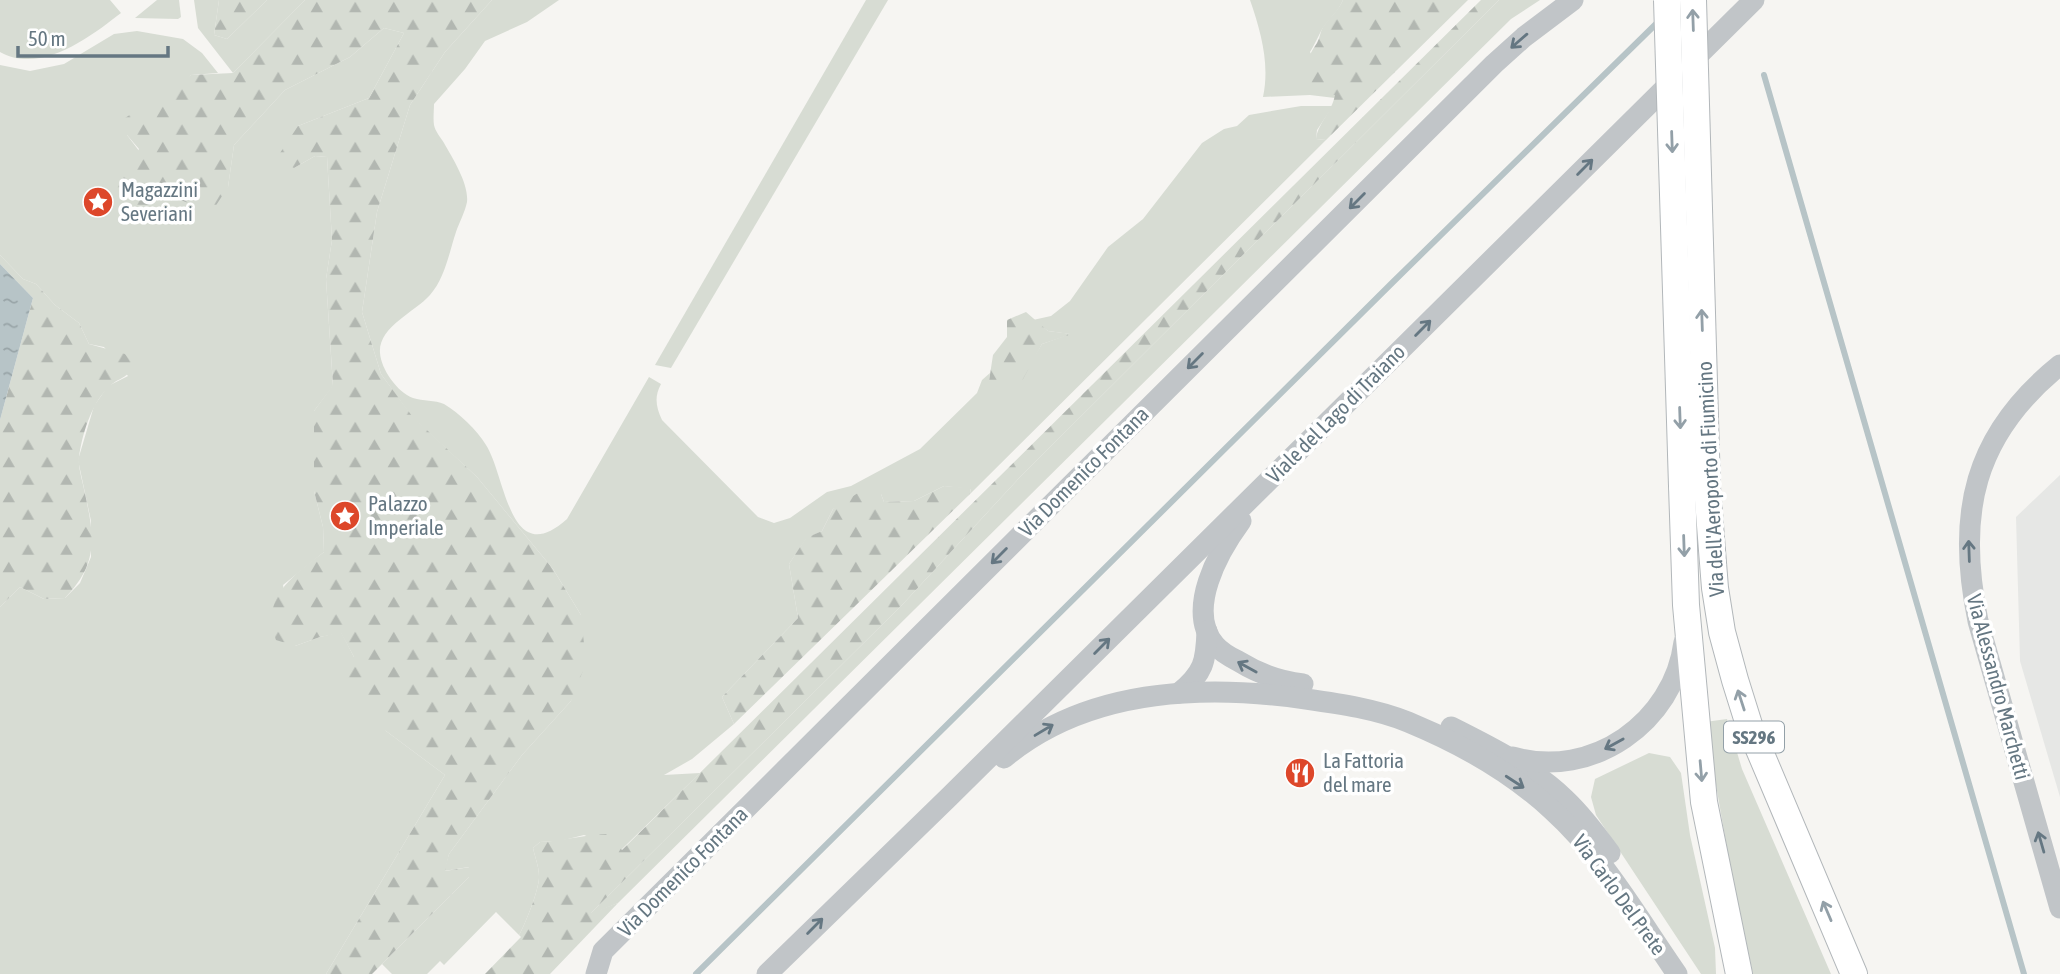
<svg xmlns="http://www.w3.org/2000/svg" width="2060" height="974" viewBox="0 0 2060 974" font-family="'Asap Condensed',sans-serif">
	<defs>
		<pattern id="forest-firs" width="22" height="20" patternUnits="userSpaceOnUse" patternTransform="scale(1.75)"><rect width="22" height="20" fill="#d7dcd3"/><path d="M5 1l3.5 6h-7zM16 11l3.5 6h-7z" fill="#b2b7b1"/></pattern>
		<pattern id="water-ripples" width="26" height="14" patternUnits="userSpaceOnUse" patternTransform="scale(1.75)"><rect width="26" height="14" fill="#b7c4c7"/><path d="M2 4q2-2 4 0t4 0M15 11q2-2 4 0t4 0" fill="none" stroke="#98a4a7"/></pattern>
	</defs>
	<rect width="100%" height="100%" fill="#f6f5f2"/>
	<polygon fill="#e6e7e5" points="2060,475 2060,797 2020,661 2016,517"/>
	<g fill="#d7dcd3">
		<path d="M0 0H110L121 13C90 37 41 75 0 52Z"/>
		<polygon points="157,0 179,0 181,17 178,19 135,18"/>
		<polygon points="194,0 219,0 214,35 227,39 267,0 305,0 233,73 198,28"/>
		<path d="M492 0H559L527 22 485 41 465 69 434 104C434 110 433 119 434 125 435 131 441 138 444 143 453 159 469 184 467 202 465 212 459 223 456 232 449 253 445 278 430 295 415 312 378 327 380 353 381 369 397 392 413 398 423 401 435 400 444 404 459 413 477 430 486 445 506 476 509 571 567 519L649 377 661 384C654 397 656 407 662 420L758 517 774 523 790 518 827 492 851 486 920 449 977 393 982 380 990 373 989 381 1031 362 1042 344 1070 334 1048 331 1033 320 1051 316 1070 301 1108 247 1143 219 1202 143 1224 129 1237 126 1249 115 1301 106H1333L1317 130 1316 139 1326 140 970 494 971 489 944 486 914 501 884 502 881 494 833 509 822 531 806 539 789 564 798 618 722 697 734 724 692 759 664 775 700 773 621 850 584 835 560 841 540 842 533 848C535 857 539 867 539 876 540 887 525 925 519 935L496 912 444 965 440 961 427 974H392L382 964 469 877V867L444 871 449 854 522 755 571 701 581 615 553 569 477 477 412 417 381 374 362 312 377 212 410 105 445 52Z"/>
		<polygon points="866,0 888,0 671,368 655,365"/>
		<path d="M1250 0H1343C1339 10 1332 16 1325 25 1319 33 1316 43 1310 52L1335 95V98L1310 95 1263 97C1270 64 1261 32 1250 0Z"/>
		<polygon points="1499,0 1540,0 1511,19 618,903 589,915 903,604 1020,477"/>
		<polygon points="384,28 404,33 369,98 298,126 294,168 315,156 327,157 332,240 326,279 333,386 314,411 314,491 323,527 324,552 283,585 295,646 320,637 341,632 354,657 386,731 445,775 326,974 0,974 0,607 20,587 44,599 65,598 80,583 91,557 91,521 78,460 94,406 108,386 128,376 104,347 89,344 79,323 55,305 36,284 23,279 0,255 0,65 30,71 64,64 114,34 137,31 183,39 202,53 218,73 191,75 127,135 174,197 228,187 234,145 285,90 350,57"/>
		<polygon points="1727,719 1742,769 1831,974 1753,974 1731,871 1705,722"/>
		<polygon points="1649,753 1670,757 1681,773 1690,835 1715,948 1716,974 1701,974 1596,815 1591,797 1595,779"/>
	</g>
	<g fill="url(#forest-firs)">
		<polygon points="219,0 267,0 227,39 214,35"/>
		<path d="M305 0H492L445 52 410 105 377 212 362 312 381 374 412 416 477 477 553 569 581 615 586 663 571 701 522 755 449 854 445 871 470 867 469 877 372 974H326L445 775 386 731 346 684 354 657 341 633 320 637 295 646 276 640C259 598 295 574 324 552L323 527 314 491V411L333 385 326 279 332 240 327 157 315 156 294 168 276 159 298 126 369 98 404 33 384 28 350 57 285 90 234 145 228 187 211 213 174 197 143 220 117 210 109 195 139 149 127 135 125 118 191 75 233 73Z"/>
		<path d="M1343 0H1468L1326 140 1316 139C1318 123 1332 112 1335 95L1309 90C1302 71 1306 59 1317 43 1320 38 1320 32 1323 27 1330 17 1338 11 1343 0Z"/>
		<path d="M1481 0H1499L1020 477 903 604 591 913 618 903 550 974H485L521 937 519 935C525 925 540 887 539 876 539 867 535 857 533 848L540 842C562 841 583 835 606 834L622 850Z"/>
		<path d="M0 255 23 279 36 284 55 305 79 323 89 344 125 354 134 365C126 381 117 377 107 389 91 405 82 435 79 457 78 467 82 479 84 489 94 535 100 562 65 598L44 599 20 587 0 607V420L33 298 0 264Z"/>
		<polygon points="1026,312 1048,331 1072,334 1042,344 1021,383 1002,388 989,381 993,355 1007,337 1007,320"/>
		<polygon points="944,486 971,488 970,494 734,724 722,697 798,618 789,564 806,538 822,531 833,509 861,491 881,494 884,502 914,501"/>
	</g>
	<polygon fill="url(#water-ripples)" points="0,264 33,298 0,420"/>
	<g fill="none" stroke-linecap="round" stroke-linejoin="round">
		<g stroke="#b7c4c7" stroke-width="6">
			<polyline points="1764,75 2024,974"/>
			<polyline points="696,974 1393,282 1660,20"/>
		</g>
		<g stroke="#b2b7ba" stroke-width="28">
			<g id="major">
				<polyline points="1682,486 1686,605 1704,802 1739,974"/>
				<polyline points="1707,487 1715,588 1722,632 1735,680 1750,728 1854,974"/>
			</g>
		</g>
		<g stroke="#c1c5c8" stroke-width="21">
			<path d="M2060 365C1973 435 1956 514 1978 621L2060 908"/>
			<path d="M1241 521C1219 551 1185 610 1215 645 1221 652 1230 657 1238 661 1259 674 1279 681 1303 684"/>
			<path d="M1179 693C1204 673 1206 661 1207 631"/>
			<path d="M1451 727C1491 747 1533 768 1565 799 1582 815 1597 835 1610 853"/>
			<path d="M1513 757C1592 780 1674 722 1684 642"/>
			<path d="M1004 758C1088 688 1202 684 1306 699 1341 704 1376 709 1408 722 1459 743 1512 773 1552 810 1603 856 1638 918 1677 974"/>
			<polyline points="596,974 603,951 1494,64 1524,37 1573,0"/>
			<polyline points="767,974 949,797 1754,0"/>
		</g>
		<use href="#major" stroke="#fff" stroke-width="26"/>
		<g stroke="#b2b7ba" stroke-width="28" stroke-linecap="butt">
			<g id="major-bridge">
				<polyline points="1667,0 1682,486"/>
				<polyline points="1693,0 1707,487"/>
			</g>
		</g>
		<use href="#major-bridge" stroke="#fff" stroke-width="26"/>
	</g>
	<defs><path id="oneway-shaft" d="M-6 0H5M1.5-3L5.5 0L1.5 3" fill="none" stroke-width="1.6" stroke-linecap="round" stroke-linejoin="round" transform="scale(1.75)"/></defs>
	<g stroke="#93a0a8">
		<use href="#oneway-shaft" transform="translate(1693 20) rotate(-92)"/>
		<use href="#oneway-shaft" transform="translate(1672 142) rotate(88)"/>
		<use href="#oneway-shaft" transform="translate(1702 320) rotate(-92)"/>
		<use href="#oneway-shaft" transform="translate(1680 418) rotate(88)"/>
		<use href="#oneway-shaft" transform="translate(1684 546) rotate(88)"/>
		<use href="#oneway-shaft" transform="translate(1741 700) rotate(-108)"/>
		<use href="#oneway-shaft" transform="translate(1701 771) rotate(85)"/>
		<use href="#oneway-shaft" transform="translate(1827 911) rotate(-113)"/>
	</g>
	<g stroke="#657782">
		<use href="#oneway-shaft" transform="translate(1519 41) rotate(139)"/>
		<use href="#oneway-shaft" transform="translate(1585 167) rotate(-45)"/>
		<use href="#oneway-shaft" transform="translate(1357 201) rotate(135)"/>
		<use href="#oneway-shaft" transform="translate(1423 328) rotate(-45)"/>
		<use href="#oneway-shaft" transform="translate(1195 361) rotate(135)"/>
		<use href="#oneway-shaft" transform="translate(1969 551) rotate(-92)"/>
		<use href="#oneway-shaft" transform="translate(999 556) rotate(135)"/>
		<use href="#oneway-shaft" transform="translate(1102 646) rotate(-45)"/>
		<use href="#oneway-shaft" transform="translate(1247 667) rotate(-151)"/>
		<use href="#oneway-shaft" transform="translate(1044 730) rotate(-31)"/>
		<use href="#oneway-shaft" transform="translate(1614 744) rotate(151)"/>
		<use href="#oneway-shaft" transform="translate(1515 782) rotate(33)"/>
		<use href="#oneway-shaft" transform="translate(2041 842) rotate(-106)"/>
		<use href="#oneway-shaft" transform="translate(815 926) rotate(-45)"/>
	</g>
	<defs>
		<g id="sight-disc" transform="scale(1.575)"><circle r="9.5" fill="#dd472a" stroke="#fff"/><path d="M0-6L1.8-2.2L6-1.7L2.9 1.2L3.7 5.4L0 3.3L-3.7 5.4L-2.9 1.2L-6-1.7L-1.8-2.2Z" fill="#fff"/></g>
		<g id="restaurant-disc" transform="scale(1.575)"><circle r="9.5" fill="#dd472a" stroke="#fff"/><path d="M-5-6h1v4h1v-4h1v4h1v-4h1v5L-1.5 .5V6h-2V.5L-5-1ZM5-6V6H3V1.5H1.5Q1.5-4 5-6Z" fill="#fff"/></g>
	</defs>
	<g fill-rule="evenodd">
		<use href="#sight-disc" x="98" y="202"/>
		<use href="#sight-disc" x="345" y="516"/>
		<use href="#restaurant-disc" x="1300" y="773"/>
	</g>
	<g text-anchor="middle" stroke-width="7" stroke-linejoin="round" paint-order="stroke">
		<rect fill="#fff" stroke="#93a0a8" stroke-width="2" x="1724" y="721.5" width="60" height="31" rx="5"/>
		<g font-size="19" font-weight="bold" fill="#657782">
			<text x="1754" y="744">SS296</text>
		</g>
		<g font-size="21" fill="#657782" stroke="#fff" text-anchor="start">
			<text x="121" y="197">Magazzini<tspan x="121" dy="24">Severiani</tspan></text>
			<text x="368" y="511">Palazzo<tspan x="368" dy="24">Imperiale</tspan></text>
			<text x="1323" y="768">La Fattoria<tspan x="1323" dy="24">del mare</tspan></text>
		</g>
		<g font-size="21" fill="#657782" stroke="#fff">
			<text transform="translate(1336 414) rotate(-45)" y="7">Viale del Lago di Traiano</text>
			<text transform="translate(1084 472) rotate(-45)" y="7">Via Domenico Fontana</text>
			<text transform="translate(1711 479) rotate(-93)" y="7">Via dell'Aeroporto di Fiumicino</text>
			<text transform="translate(1998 687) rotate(75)" y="7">Via Alessandro Marchetti</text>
			<text transform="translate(683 872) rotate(-45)" y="7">Via Domenico Fontana</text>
			<text transform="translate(1619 895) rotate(54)" y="7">Via Carlo Del Prete</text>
		</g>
	</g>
	<path d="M18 46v10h150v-10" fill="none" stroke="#657782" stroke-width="3.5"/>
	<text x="28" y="46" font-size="21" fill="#657782" stroke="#ffffff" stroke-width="5" paint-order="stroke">50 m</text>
</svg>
